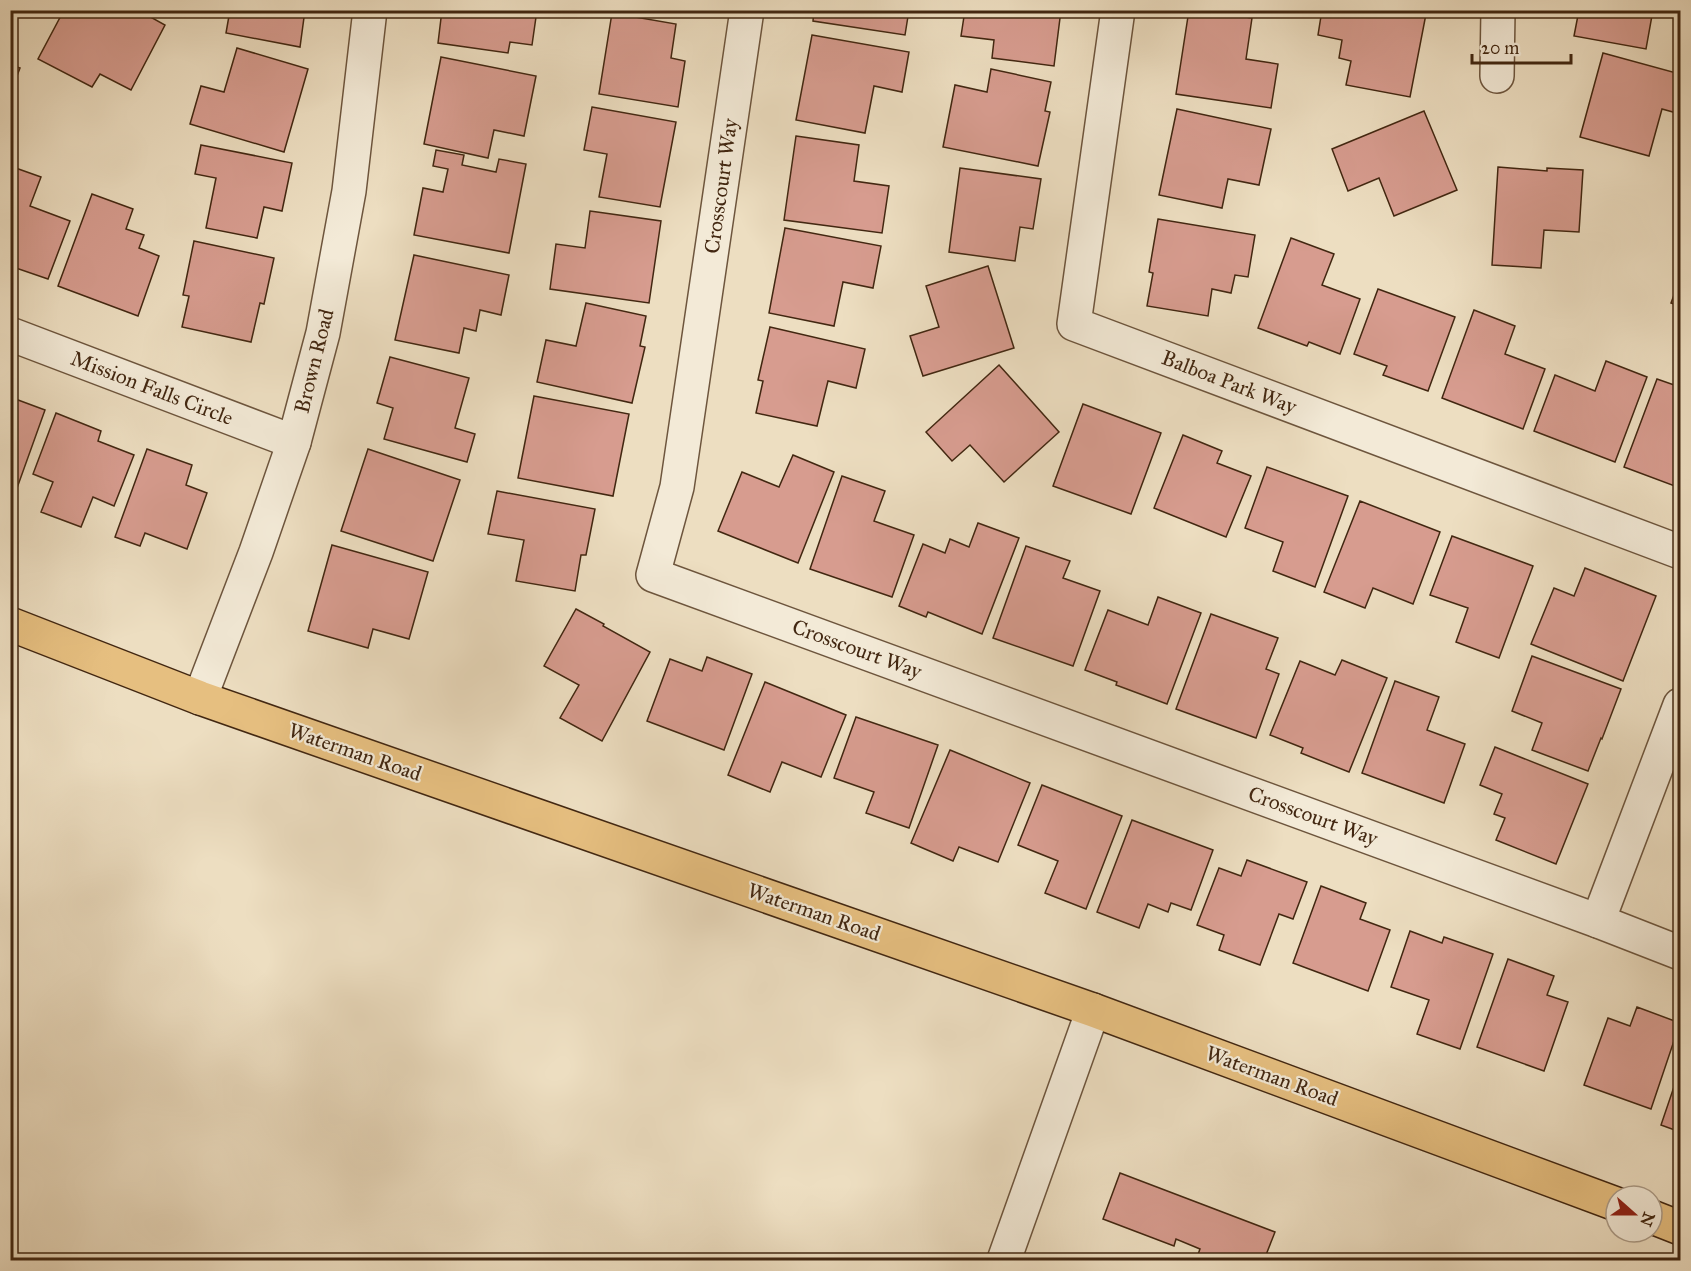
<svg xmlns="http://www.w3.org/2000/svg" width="1691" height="1271" viewBox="0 0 1691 1271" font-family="'IM FELL Great Primer',serif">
	<rect width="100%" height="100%" fill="#eddec1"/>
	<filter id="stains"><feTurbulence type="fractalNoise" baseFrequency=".00333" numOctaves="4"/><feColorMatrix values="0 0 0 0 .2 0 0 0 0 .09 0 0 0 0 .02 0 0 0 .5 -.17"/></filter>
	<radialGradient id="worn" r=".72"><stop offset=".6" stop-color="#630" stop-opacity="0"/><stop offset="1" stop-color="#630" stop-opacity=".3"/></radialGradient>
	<g fill="#d79c8f" stroke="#422711" stroke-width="1.5">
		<polygon points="64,10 138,10 165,25 131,90 100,74 92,87 38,59"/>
		<polygon points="230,10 305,10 300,47 226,33"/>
		<polygon points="442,10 537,10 532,45 510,42 508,53 438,43"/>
		<polygon points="814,10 909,10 905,35 813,21"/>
		<polygon points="965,10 1061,10 1054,66 992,58 994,40 961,36"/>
		<polygon points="1189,10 1199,10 1252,18 1246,59 1278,64 1271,108 1176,94"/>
		<polygon points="1322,10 1405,10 1426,14 1410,97 1346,85 1351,61 1339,58 1342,40 1318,35"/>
		<polygon points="1579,10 1653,10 1646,49 1574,36"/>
		<polygon points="612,13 676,24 671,58 685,61 678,107 599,94"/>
		<polygon points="812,35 909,52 902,92 874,86 865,133 796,120"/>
		<polygon points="237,48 308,69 284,152 190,124 201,86 224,92"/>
		<polygon points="1603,53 1680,74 1680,114 1662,109 1649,156 1580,137"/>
		<polygon points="441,57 536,76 524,136 494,130 488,158 424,144"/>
		<polygon points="10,65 20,68 10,94"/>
		<polygon points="991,69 1051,82 1045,111 1050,112 1038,166 943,147 955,85 987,92"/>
		<polygon points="592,107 676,122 660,207 599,197 607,154 584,150"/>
		<polygon points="1177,109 1271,129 1259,185 1228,179 1222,208 1159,195"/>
		<polygon points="1424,111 1457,190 1394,216 1379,178 1348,191 1332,149"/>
		<polygon points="796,136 859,145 854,181 889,186 882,233 784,220"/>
		<polygon points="201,145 292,163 282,211 264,207 257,238 206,228 216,178 195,174"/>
		<polygon points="436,150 464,155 462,165 496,172 499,159 526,164 509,253 414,235 423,188 443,192 448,169 433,166"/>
		<polygon points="10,166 41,177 30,206 70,221 48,279 10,266"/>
		<polygon points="1498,167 1547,171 1547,168 1583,170 1579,232 1544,230 1541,268 1492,265"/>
		<polygon points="960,168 1041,179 1033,229 1020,227 1015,261 949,252"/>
		<polygon points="92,194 133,209 126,229 144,235 139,248 159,256 138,316 58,286"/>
		<polygon points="590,211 661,221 649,303 550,289 556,244 585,248"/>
		<polygon points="1158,219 1255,235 1248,277 1235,275 1231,293 1212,289 1208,316 1147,306 1153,273 1149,272"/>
		<polygon points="785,228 881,246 873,288 843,282 834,326 769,313"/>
		<polygon points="1291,238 1334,254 1322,285 1360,299 1340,354 1309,342 1307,346 1258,328"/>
		<polygon points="194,241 274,258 264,304 260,303 251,342 182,327 189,296 183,295"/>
		<polygon points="414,255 509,275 501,315 480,310 476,331 464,328 459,353 395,340"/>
		<polygon points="988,266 1014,348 923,376 910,336 939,327 926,286"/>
		<polygon points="1680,279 1680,306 1671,303"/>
		<polygon points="1378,289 1455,317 1428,391 1383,375 1387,366 1354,354"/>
		<polygon points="586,303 646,316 640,346 645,347 632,403 537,382 546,340 576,346"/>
		<polygon points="1474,310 1515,326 1505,354 1545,369 1523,429 1442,398"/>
		<polygon points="770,327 865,349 856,388 828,381 817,426 756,413 763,381 758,380"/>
		<polygon points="390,357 469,378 455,428 475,434 467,462 384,439 393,408 377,403"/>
		<polygon points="1606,361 1647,377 1615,462 1534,431 1555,375 1595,391"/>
		<polygon points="999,365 1059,432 1004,482 970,445 952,461 926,432"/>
		<polygon points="1657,379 1680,387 1680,488 1624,467"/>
		<polygon points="534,396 629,414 613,496 518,478"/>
		<polygon points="10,397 45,410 12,502 10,502"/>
		<polygon points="1083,404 1161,433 1131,514 1053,486"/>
		<polygon points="56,413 101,431 98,441 134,455 114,506 93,497 81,527 41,512 53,482 33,474"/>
		<polygon points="1183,435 1222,451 1217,463 1251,476 1226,537 1154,508"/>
		<polygon points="147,449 192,465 186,485 207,493 187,549 145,533 140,546 115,537"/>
		<polygon points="368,449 460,480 433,561 341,531"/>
		<polygon points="793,455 834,472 798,563 718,531 742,472 779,487"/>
		<polygon points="1267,467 1348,496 1315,587 1273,571 1283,542 1245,528"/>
		<polygon points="842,476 885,491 874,521 914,535 892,597 810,569"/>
		<polygon points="497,491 595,509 586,555 581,555 575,591 516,581 524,540 488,534"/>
		<polygon points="1360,501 1440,532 1413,604 1373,588 1365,608 1324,592"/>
		<polygon points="978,523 1019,538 982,634 928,612 926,617 899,606 923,544 945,553 950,539 969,547"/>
		<polygon points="1452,536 1533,566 1499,658 1456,642 1468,608 1430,595"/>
		<polygon points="332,545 428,572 409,639 373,629 368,648 308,631"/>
		<polygon points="1026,546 1070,561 1063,578 1100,591 1073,666 993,638"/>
		<polygon points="1585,568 1656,596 1623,681 1531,644 1554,588 1574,596"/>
		<polygon points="1158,597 1201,613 1167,704 1116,685 1117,682 1085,670 1108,610 1148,625"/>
		<polygon points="576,609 604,624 603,626 650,652 602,741 560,718 579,685 544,666"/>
		<polygon points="1211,614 1278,638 1266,669 1279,674 1256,738 1176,709"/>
		<polygon points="1532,656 1621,689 1602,739 1601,738 1588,771 1532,750 1542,723 1512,711"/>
		<polygon points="707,657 752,674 724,750 647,721 670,659 702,671"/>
		<polygon points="1342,660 1387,678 1349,772 1301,753 1303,748 1270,735 1300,661 1335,675"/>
		<polygon points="1395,681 1439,697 1427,730 1465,744 1444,803 1362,773"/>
		<polygon points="765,682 846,715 821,777 782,762 770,792 728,775"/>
		<polygon points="856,717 938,745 909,828 866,813 874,792 834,778"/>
		<polygon points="1495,747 1588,784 1556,864 1496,840 1505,818 1494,814 1502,794 1480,785"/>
		<polygon points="950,750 1030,783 998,862 959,847 953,861 911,843"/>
		<polygon points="1042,785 1122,816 1086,909 1045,893 1058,861 1018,845"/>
		<polygon points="1132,820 1213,850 1191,910 1171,903 1168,912 1148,904 1139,928 1097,912"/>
		<polygon points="1247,860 1307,882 1293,919 1279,914 1260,965 1219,950 1224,935 1197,925 1219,868 1241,876"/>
		<polygon points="1321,886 1366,903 1360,919 1390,930 1368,991 1293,963"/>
		<polygon points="1410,931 1442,943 1444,937 1493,954 1460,1049 1417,1034 1429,1000 1391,987"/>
		<polygon points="1508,959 1554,976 1547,995 1568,1002 1544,1071 1477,1047"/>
		<polygon points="1637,1007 1680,1023 1651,1109 1584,1085 1608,1018 1630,1026"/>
		<polygon points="1680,1069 1680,1132 1661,1125"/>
		<polygon points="1120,1173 1275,1232 1264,1260 1205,1260 1197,1257 1200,1249 1176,1239 1174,1246 1103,1219"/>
	</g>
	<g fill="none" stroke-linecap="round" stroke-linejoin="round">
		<g stroke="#6d553d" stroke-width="36">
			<g id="minor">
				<polyline points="747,10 677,487 653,575 1598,921 1680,953"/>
				<polyline points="1118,10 1074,324 1680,552"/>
				<polyline points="1497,76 1498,10"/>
				<polyline points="10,334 294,442"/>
				<polyline points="200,698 256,552 294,442 323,333 349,191 370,10"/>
				<polyline points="1598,921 1680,705"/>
				<polyline points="1004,1260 1093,1010"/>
			</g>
		</g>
		<g stroke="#422711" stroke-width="36">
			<g id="major">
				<polyline points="10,624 200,698 1093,1010 1616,1204"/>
				<polyline points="1652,1217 1680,1228"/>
			</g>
		</g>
		<use href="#minor" stroke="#f3ead7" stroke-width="33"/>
		<use href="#major" stroke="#e6bf80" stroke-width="33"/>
	</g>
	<g text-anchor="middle" stroke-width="4.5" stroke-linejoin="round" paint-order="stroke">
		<g font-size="21" fill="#422711" stroke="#f3ead7">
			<text transform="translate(721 186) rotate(-82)" y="7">Crosscourt Way</text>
			<text transform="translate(314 361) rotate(-76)" y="7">Brown Road</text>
			<text transform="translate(1229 382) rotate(21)" y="7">Balboa Park Way</text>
			<text transform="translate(152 388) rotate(21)" y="7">Mission Falls Circle</text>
			<text transform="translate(857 649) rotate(20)" y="7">Crosscourt Way</text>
			<text transform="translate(355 752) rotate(19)" y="7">Waterman Road</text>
			<text transform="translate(1313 816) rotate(20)" y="7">Crosscourt Way</text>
			<text transform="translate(814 912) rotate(19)" y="7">Waterman Road</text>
			<text transform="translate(1272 1076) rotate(20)" y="7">Waterman Road</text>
		</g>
	</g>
	<rect width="1691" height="1271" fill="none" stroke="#eddec1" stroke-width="36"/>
	<rect x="12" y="12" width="1667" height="1247" fill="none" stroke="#422711" stroke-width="3"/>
	<rect x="18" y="18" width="1655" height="1235" fill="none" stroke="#422711" stroke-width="1.5"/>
	<g transform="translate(1634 1214) rotate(111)"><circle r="28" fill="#f3ead7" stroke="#ac9c88" stroke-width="1.5"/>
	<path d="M0-4.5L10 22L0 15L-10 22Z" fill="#8f2418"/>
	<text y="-9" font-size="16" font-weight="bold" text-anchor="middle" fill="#422711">N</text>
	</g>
	<path d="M1472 54v9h99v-9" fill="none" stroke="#422711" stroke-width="3"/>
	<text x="1481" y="54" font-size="18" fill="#422711" stroke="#f3ead7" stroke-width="4.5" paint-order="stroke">20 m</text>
	<rect width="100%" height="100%" filter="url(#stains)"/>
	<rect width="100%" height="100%" fill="url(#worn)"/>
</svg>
